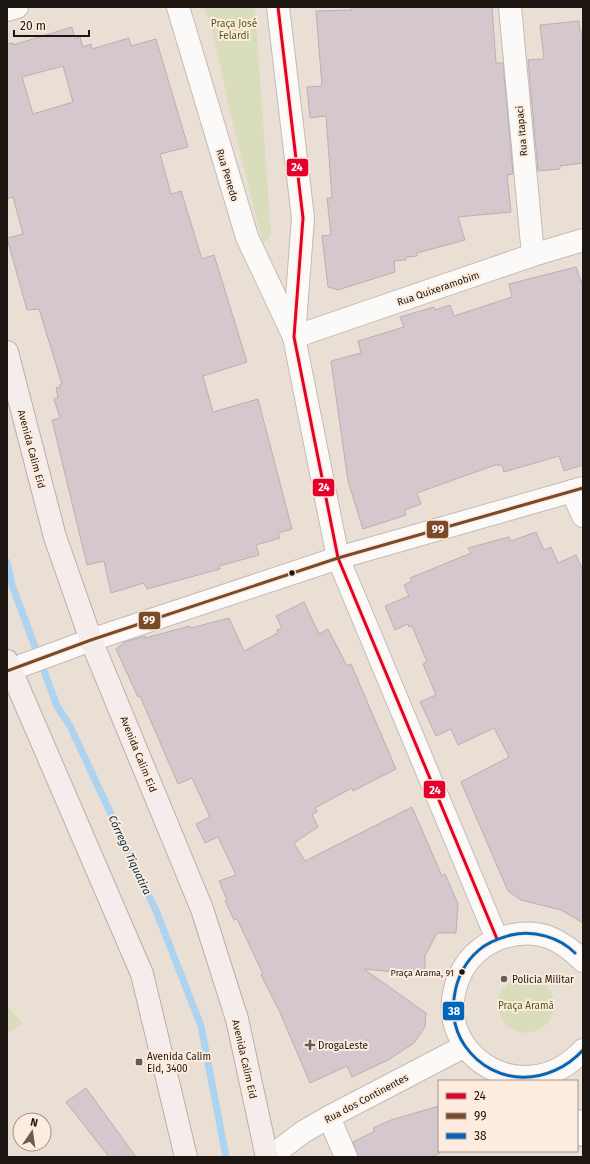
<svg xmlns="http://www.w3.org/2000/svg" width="590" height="1164" viewBox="0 0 590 1164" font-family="'Fira Sans',sans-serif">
	<rect width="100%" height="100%" fill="#eadfd5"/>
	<g fill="#daddbb">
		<polygon points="203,7 255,7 271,235 263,244 228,103 212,28"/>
		<circle cx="526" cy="1005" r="28"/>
		<polygon points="7,1006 23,1024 7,1034"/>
	</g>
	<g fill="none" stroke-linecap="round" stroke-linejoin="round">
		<polyline stroke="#acd3f0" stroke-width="7" points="7,562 12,585 57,706 70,726 157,913 201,1026 226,1157"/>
	</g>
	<g fill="#d4c7cd" stroke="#b8b1b0" fill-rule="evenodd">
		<polygon points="352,7 492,7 496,63 503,63 513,174 507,175 511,212 458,217 465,240 417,253 417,256 406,257 406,260 394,261 395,272 338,290 328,287 322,236 331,235 327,198 332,198 326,116 310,118 307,87 322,86 316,11 352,10"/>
		<polygon points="579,21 580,32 583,32 583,163 560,166 560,169 538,171 528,60 544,59 540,25"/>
		<path d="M72 27 75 39 80 37 83 47 91 44 92 49 129 38 131 46 156 39 188 147 160 154 171 194 181 191 202 259 214 255 247 362 203 376 213 412 258 399 292 529 278 533 280 538 256 545 259 555 219 566 220 569 147 589 144 583 111 593 104 561 87 565 52 420 60 418 54 399 58 397 56 388 60 387V384H62L39 309 27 310 7 238 23 234 13 197 7 199V44L13 43V45ZM63 66 73 102 33 114 22 77Z"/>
		<polygon points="576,267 583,287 583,465 564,471 559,456 504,472 502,465 498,466 498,464 417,493 421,504 405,510 406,515 363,529 348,481 331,361 361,353 358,341 404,327 400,317 434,307 435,310 450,305 454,316 512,297 509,284"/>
		<polygon points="536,532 544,550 551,547 558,563 576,555 583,571 583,923 561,910 521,900 508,891 461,782 509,757 494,728 458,745 451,729 436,736 420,702 436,695 423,664 427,662 412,626 409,627 408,624 395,630 385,606 409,596 404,585 412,581 410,578 471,553 468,548 509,537 511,541"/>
		<polygon points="304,602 319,634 328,629 347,666 351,664 396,769 353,791 352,788 315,808 317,812 312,814 318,827 294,843 305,861 412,807 442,876 445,874 458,904 456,933 437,933 425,956 425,975 364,969 426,1013 425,1027 414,1043 388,1060 352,1077 347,1066 310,1083 279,1010 261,975 263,974 237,919 234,920 225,901 227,900 219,881 236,875 218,837 205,843 196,824 210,817 192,778 178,784 140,696 138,697 116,649 125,642 145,636 145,638 190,626 191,628 229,618 244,651 278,633 277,630 282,628 276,616"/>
		<polygon points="86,1088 136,1157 109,1157 66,1102"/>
		<polygon points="439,1106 439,1154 430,1157 358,1157 353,1142 375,1131 373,1128 391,1120"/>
	</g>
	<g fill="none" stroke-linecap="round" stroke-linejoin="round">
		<g stroke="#c4bbb4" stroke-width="24">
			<g id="minor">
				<polyline points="178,7 247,237 294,337 533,255 583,240"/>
				<polyline points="278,7 303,218 294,337 338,558 497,939"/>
				<polyline points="510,7 533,255"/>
				<polyline points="7,10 17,7"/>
				<polyline points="572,491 583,516"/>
				<polyline points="7,671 91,640 338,558 583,488"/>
				<path d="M583 961C561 939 539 928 508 936 487 941 469 955 460 975 425 1052 524 1115 583 1050"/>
				<polyline points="329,1117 346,1157"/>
				<polyline points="577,1121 583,1135"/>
				<polyline points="270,1157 303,1132 329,1117 465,1046"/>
			</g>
		</g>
		<g stroke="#bdada8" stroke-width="24">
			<g id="primary">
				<polyline points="7,352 55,537 91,640 202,909 237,1019 267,1157"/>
				<polyline points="7,661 142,974 186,1157"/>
			</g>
		</g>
		<use href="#minor" stroke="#fcfaf9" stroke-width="22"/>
		<use href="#primary" stroke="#f4edec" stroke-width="22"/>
		<g stroke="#fdecdd" stroke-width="6">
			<polyline id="bus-1" points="278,7 303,218 294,337 338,558 497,939"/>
		</g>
		<g stroke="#fdecdd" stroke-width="6">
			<polyline id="bus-2" points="7,671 91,640 338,558 583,488"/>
		</g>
		<g stroke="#fdecdd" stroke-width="6">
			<path id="bus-3" d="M575 953C559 937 534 930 511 935 500 938 488 942 479 950 452 973 445 1017 465 1046 495 1088 550 1086 583 1050"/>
		</g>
		<use href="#bus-1" stroke="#e4002b" stroke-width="3"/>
		<use href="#bus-2" stroke="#7a4b2a" stroke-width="3"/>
		<use href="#bus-3" stroke="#0065bd" stroke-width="3"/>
	</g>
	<g fill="#1d1610" stroke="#fdecdd" stroke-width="1.5">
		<circle cx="292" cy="573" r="3.5"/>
		<circle cx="462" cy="972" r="3.5"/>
	</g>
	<g fill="#655c55" stroke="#fdecdd" stroke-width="1.5">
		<circle cx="504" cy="979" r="4"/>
		<path d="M308 1039h4v4h4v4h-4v4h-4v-4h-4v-4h4z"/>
		<rect x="135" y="1058" width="8" height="8" rx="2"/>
	</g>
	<g text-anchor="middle" stroke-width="4" stroke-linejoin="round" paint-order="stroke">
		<g font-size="9" fill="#1d1610" stroke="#fdecdd" text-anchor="end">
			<text x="454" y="976">Praça Arama, 91</text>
		</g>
		<g font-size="10" fill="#4d5c15" stroke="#fdecdd">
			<text x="234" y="27">Praça José<tspan x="234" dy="12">Felardi</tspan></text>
			<text x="526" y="1009">Praça Aramã</text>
		</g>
		<g font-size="10" fill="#1d1610" stroke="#fdecdd">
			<text transform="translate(521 131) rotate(-95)" y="4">Rua Itapaci</text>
			<text transform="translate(228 175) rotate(73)" y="4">Rua Penedo</text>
			<text transform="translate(438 288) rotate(-19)" y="4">Rua Quixeramobim</text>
			<text transform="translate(32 449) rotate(75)" y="4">Avenida Calim Eid</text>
			<text transform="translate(139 754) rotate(68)" y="4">Avenida Calim Eid</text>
			<text transform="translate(245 1059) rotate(77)" y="4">Avenida Calim Eid</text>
			<text transform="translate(366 1098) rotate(-28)" y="4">Rua dos Continentes</text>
		</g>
		<g font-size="10" fill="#1d1610" stroke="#fdecdd" text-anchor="start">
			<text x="512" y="983">Policia Militar</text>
			<text x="318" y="1049">DrogaLeste</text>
			<text x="147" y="1060">Avenida Calim<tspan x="147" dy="12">Eid, 3400</tspan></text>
		</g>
		<g font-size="11" font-style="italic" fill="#00304c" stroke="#fdecdd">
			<text transform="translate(130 855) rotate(65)" y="4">Córrego Tiquatira</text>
		</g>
	</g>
	<g stroke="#fdecdd" stroke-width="1.5">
		<rect x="286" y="158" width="23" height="19" rx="4" fill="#e4002b"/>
		<rect x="312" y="478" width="23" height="19" rx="4" fill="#e4002b"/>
		<rect x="426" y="520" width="23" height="19" rx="4" fill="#7a4b2a"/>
		<rect x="138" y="611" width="23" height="19" rx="4" fill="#7a4b2a"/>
		<rect x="423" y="780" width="23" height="19" rx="4" fill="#e4002b"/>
		<rect x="442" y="1001" width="23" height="20" rx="4" fill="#0065bd"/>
	</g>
	<g font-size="11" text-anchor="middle" font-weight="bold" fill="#fff">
		<text x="297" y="171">24</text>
		<text x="324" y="491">24</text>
		<text x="438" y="533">99</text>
		<text x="149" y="624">99</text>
		<text x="435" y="794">24</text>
		<text x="454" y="1015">38</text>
	</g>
	<rect width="590" height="1164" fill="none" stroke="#1d1610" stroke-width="16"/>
	<rect x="438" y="1080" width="140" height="72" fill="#fdecdd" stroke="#a3968b"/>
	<rect x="446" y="1093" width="20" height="6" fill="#e4002b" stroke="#a3968b"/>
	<text x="474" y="1100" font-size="12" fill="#1d1610">24</text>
	<rect x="446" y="1113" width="20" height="6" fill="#7a4b2a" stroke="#a3968b"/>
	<text x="474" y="1120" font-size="12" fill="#1d1610">99</text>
	<rect x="446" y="1133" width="20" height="6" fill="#0065bd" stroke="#a3968b"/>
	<text x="474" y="1140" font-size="12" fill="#1d1610">38</text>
	<g transform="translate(32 1132) rotate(13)"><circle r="19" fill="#fdecdd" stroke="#a3968b"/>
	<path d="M0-3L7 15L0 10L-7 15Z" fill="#655c55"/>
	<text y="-6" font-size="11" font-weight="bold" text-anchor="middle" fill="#1d1610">N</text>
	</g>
	<path d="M14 30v6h75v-6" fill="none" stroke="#1d1610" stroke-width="2"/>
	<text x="20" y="30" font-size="12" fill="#1d1610" stroke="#fdecdd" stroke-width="3" paint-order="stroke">20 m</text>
</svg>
